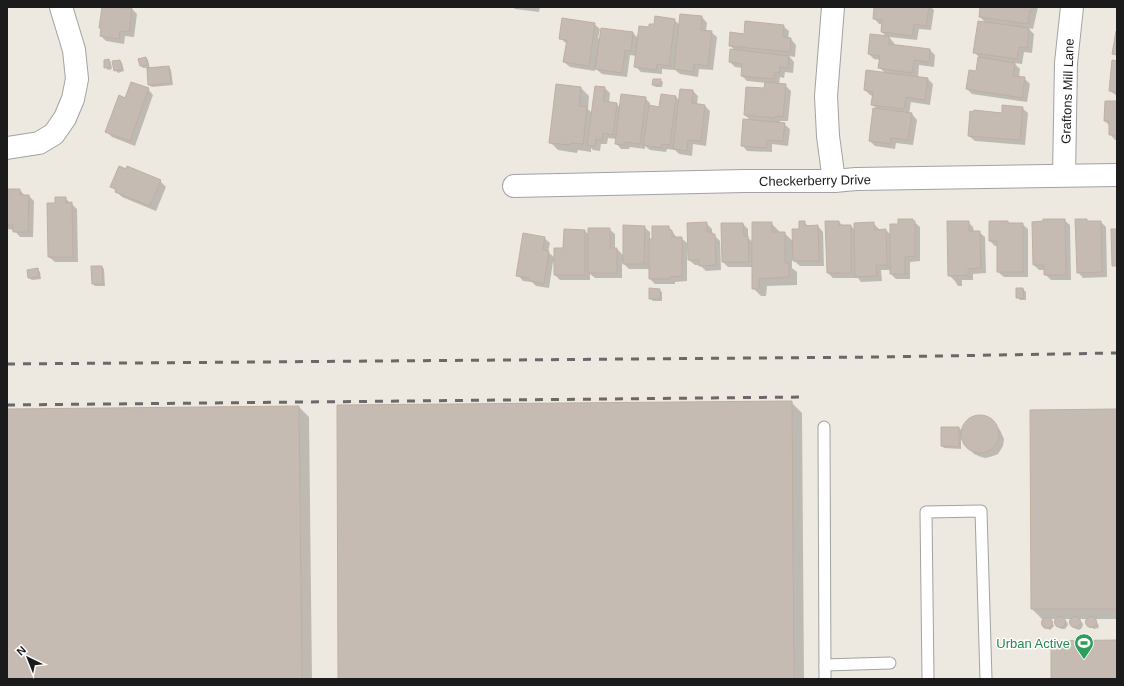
<svg xmlns="http://www.w3.org/2000/svg" width="1124" height="686" viewBox="0 0 1124 686" font-family="Arial,sans-serif">
	<rect width="100%" height="100%" fill="#ede9e0"/>
	<g fill="#0003">
		<polygon points="103,7 129,7 129,8 132,9 137,14 134,37 125,36 124,44 106,41 101,36 102,29 100,28"/>
		<polygon points="513,7 540,7 539,12 515,9"/>
		<polygon points="875,7 931,7 934,10 931,30 919,29 917,40 889,37 894,43 894,45 930,50 935,55 934,67 919,65 918,78 928,79 933,84 930,105 911,102 909,114 912,114 917,120 913,145 896,143 895,149 875,146 870,141 877,109 872,104 873,96 870,95 865,90 885,73 880,68 881,60 874,59 869,54 887,37 882,32 882,24 879,24 874,18"/>
		<polygon points="981,7 1038,7 1033,29 1028,28 1034,34 1032,53 1024,52 1022,64 1014,63 1020,69 1019,77 1024,78 1030,84 1027,102 972,94 967,89 977,72 979,57 974,52 986,23 980,17"/>
		<polygon points="681,15 702,17 707,23 706,31 711,32 717,37 713,70 699,69 698,77 680,74 674,69 674,70 662,69 662,74 641,72 635,66 637,56 630,55 627,77 602,74 595,68 595,71 570,67 564,62 567,44 560,38 594,24 600,29 598,38 600,40 633,33 639,39 655,25 674,20 680,25"/>
		<polygon points="783,26 789,31 788,39 791,39 796,45 795,57 789,56 794,62 793,73 785,72 784,78 780,77 779,85 785,85 791,91 788,121 780,121 780,123 784,124 790,129 788,146 772,144 772,152 747,151 742,145 751,121 745,115 765,90 766,83 747,81 742,76 743,68 735,67 730,62 735,51 730,45 745,35"/>
		<polygon points="146,58 148,60 150,69 169,67 171,70 173,85 152,87 149,85 147,68 143,68 141,66 139,59"/>
		<polygon points="109,60 111,63 112,69 108,70 105,67"/>
		<polygon points="120,61 122,63 124,71 118,73 115,70"/>
		<polygon points="1117,62 1117,96 1110,91"/>
		<polygon points="660,80 663,82 662,87 656,87 653,85"/>
		<polygon points="557,85 581,88 589,96 588,109 592,113 605,88 610,93 609,103 617,104 620,108 645,98 650,103 650,107 660,108 676,97 680,101 693,91 698,96 697,105 705,106 710,111 706,146 693,144 692,156 679,154 675,150 667,149 666,152 650,150 645,146 645,149 630,147 629,149 621,149 616,143 616,139 608,138 607,144 601,144 600,151 593,150 591,148 591,152 578,150 577,153 558,150 550,142"/>
		<polygon points="148,89 153,95 135,146 112,137 107,132"/>
		<polygon points="1117,102 1117,140 1115,140 1110,134 1110,126 1105,121"/>
		<polygon points="1022,108 1028,113 1025,145 975,141 969,136 1002,114"/>
		<polygon points="160,181 166,187 156,211 122,197 111,186"/>
		<polygon points="20,190 25,196 29,196 34,201 33,237 20,237 14,230 7,229 7,196"/>
		<polygon points="65,198 77,209 78,262 55,262 49,257 56,204"/>
		<polygon points="912,220 920,227 920,261 910,262 910,279 896,279 891,274 891,270 881,270 882,281 861,282 858,278 833,278 828,273 826,222 839,222 843,226 851,226 855,230 873,223 879,229 879,231 886,230 891,235 899,225"/>
		<polygon points="1064,220 1070,225 1071,280 1051,280 1045,274 1045,270 1039,270 1034,265"/>
		<polygon points="1086,220 1088,222 1101,222 1106,227 1107,277 1083,278 1078,272"/>
		<polygon points="804,222 809,227 818,226 823,232 824,266 800,266 792,259 792,268 797,272 797,285 767,286 766,296 761,296 753,288 753,267 728,267 723,262 743,224 748,229 748,238 753,242 771,223 779,231 779,233 784,233 794,242"/>
		<polygon points="968,222 973,227 974,232 979,232 985,237 986,273 973,274 973,280 962,280 962,286 958,286 956,283 955,281 949,275"/>
		<polygon points="990,222 1008,222 1010,224 1022,224 1028,229 1028,277 1004,277 998,272 998,246 995,246 990,241"/>
		<polygon points="706,223 712,229 712,233 720,241 721,270 706,271 700,265 695,265 689,260"/>
		<polygon points="644,227 650,232 650,240 653,240 669,227 677,238 681,238 687,243 687,281 675,282 675,284 655,284 650,279 650,269 629,269 622,262 622,278 595,278 590,274 590,280 560,280 555,275 555,262 553,262 549,288 536,286 532,282 523,281 518,275 544,238 550,243 548,252 555,258 564,249 565,230 585,231 589,235 609,229 615,234 615,249 617,249 624,256"/>
		<polygon points="102,267 104,269 105,286 95,286 93,284"/>
		<polygon points="37,269 40,272 41,279 32,280 29,278"/>
		<polygon points="1023,289 1026,292 1026,300 1020,300 1017,297"/>
		<polygon points="659,290 662,292 662,301 653,301 650,298"/>
		<polygon points="791,402 802,413 804,679 339,679"/>
		<polygon points="299,407 309,417 312,679 7,679 7,410"/>
		<polygon points="1117,410 1117,619 1095,619 1099,626 1098,628 1094,629 1088,625 1088,619 1079,619 1083,624 1082,628 1079,630 1076,629 1073,627 1071,623 1071,619 1064,619 1067,622 1068,625 1065,629 1061,629 1056,623 1056,619 1050,619 1054,626 1050,630 1043,626 1042,622 1043,620 1032,609"/>
		<polygon points="976,417 984,417 988,419 1000,430 1004,439 1003,446 998,454 993,456 986,458 981,457 974,454 965,444 963,435 961,435 961,449 944,448 942,446 959,428 962,431 965,424 971,419"/>
	</g>
	<g fill="#c5bbb3" stroke="#c0afa2">
		<polygon points="102,7 132,8 129,32 120,31 119,39 100,36 101,28 99,28"/>
		<polygon points="874,7 929,7 926,26 914,24 912,36 881,32 882,20 873,19"/>
		<polygon points="980,7 1032,7 1032,11 1030,10 1028,24 979,17"/>
		<polygon points="680,14 702,16 701,30 712,31 708,66 694,64 693,72 674,69"/>
		<polygon points="655,16 675,19 669,66 657,64 656,70 634,67 639,26 649,27 649,24 654,24"/>
		<polygon points="562,18 595,23 589,66 563,62 567,40 559,39"/>
		<polygon points="745,21 784,25 783,37 791,38 790,52 729,46 730,32 744,34"/>
		<polygon points="978,21 1029,28 1027,48 1019,47 1017,59 973,53"/>
		<polygon points="601,28 633,32 631,51 625,50 622,73 595,69"/>
		<polygon points="1116,31 1117,31 1117,55 1112,54"/>
		<polygon points="870,34 889,36 889,44 930,49 929,62 914,60 912,73 878,68 880,56 868,54"/>
		<polygon points="730,49 789,56 788,68 780,67 779,73 775,72 774,79 741,76 742,64 729,62"/>
		<polygon points="146,57 148,65 140,66 138,59"/>
		<polygon points="978,57 1015,63 1013,76 1025,77 1022,98 966,89 969,70 976,71"/>
		<polygon points="109,59 110,67 104,68 104,60"/>
		<polygon points="120,60 122,69 114,71 112,61"/>
		<polygon points="1112,60 1117,61 1117,92 1109,91"/>
		<polygon points="169,66 171,83 148,85 147,68"/>
		<polygon points="866,70 928,78 925,100 906,97 904,109 871,105 873,92 864,90"/>
		<polygon points="653,79 661,79 660,85 652,85"/>
		<polygon points="131,82 149,88 130,141 105,132 119,95 125,98"/>
		<polygon points="765,82 786,84 783,117 775,116 775,118 744,115 746,87 764,88"/>
		<polygon points="556,84 581,87 579,106 587,107 583,144 570,143 570,145 549,143"/>
		<polygon points="595,86 605,87 603,101 617,103 613,135 603,133 602,140 596,139 595,146 587,145"/>
		<polygon points="680,89 693,90 692,103 705,105 701,141 688,140 687,151 673,149"/>
		<polygon points="621,94 646,97 640,144 624,142 624,145 615,144"/>
		<polygon points="661,94 676,96 670,145 662,144 661,148 643,145 649,105 659,107"/>
		<polygon points="1105,101 1117,101 1117,135 1109,135 1109,121 1104,121"/>
		<polygon points="1002,105 1023,107 1020,140 968,136 970,111 973,112 974,110 1002,113"/>
		<polygon points="873,108 912,113 908,140 891,138 890,144 869,141"/>
		<polygon points="743,119 785,123 783,141 767,140 766,148 741,146"/>
		<polygon points="119,166 126,169 127,166 161,180 150,206 115,192 116,189 110,187"/>
		<polygon points="8,189 20,189 20,195 29,195 28,232 13,232 13,225 7,225 7,195 8,195"/>
		<polygon points="55,197 66,197 66,203 72,202 73,257 48,257 47,203 55,203"/>
		<polygon points="898,219 913,219 913,221 915,221 915,256 905,257 905,274 890,274 890,224 898,224"/>
		<polygon points="1043,219 1065,219 1066,275 1044,275 1044,265 1033,265 1032,222 1043,221"/>
		<polygon points="1075,219 1087,219 1087,221 1101,221 1102,272 1077,273"/>
		<polygon points="799,221 805,221 805,226 818,225 819,261 793,261 792,229 799,229"/>
		<polygon points="825,221 839,221 839,225 851,225 851,273 827,273"/>
		<polygon points="947,221 969,221 969,231 980,231 981,268 968,269 968,275 948,276"/>
		<polygon points="989,221 1008,221 1008,223 1023,223 1023,272 997,272 997,241 989,241"/>
		<polygon points="707,222 707,232 712,232 712,234 715,234 716,265 699,266 699,260 688,260 687,223"/>
		<polygon points="752,222 772,222 772,232 785,232 785,263 789,263 789,277 759,279 759,289 752,289"/>
		<polygon points="874,222 874,230 886,229 887,265 876,265 877,276 855,277 854,223"/>
		<polygon points="721,223 743,223 744,236 748,236 749,262 722,262"/>
		<polygon points="623,225 645,226 644,264 623,264"/>
		<polygon points="652,226 669,226 669,230 672,230 672,237 682,237 682,276 670,277 670,279 649,279 649,239 652,239"/>
		<polygon points="588,228 610,228 610,248 617,248 617,273 588,273"/>
		<polygon points="564,229 585,230 585,275 554,275 554,248 563,248"/>
		<polygon points="1111,229 1117,229 1117,266 1112,266"/>
		<polygon points="523,233 545,237 543,250 549,251 544,284 530,281 530,278 516,276"/>
		<polygon points="91,266 102,266 103,284 92,284"/>
		<polygon points="38,268 39,277 28,278 27,270"/>
		<polygon points="649,288 660,289 660,299 649,299"/>
		<polygon points="1016,288 1023,288 1024,298 1016,298"/>
		<polygon points="792,401 794,679 338,679 337,405"/>
		<polygon points="299,406 302,679 7,679 7,409"/>
		<polygon points="1117,409 1117,609 1031,609 1030,410"/>
		<circle cx="980" cy="434" r="19"/>
		<polygon points="941,427 959,427 959,447 941,446"/>
		<circle cx="1060" cy="622" r="5.5"/>
		<circle cx="1075" cy="622" r="5.5"/>
		<circle cx="1091" cy="622" r="5.5"/>
		<circle cx="1047" cy="623" r="5.5"/>
		<polygon points="1117,640 1117,679 1051,679 1051,641"/>
	</g>
	<g fill="none" stroke-linecap="round" stroke-linejoin="round">
		<g stroke="#a2a2a2" stroke-width="13">
			<g id="lane">
				<polyline points="824,427 825,679"/>
				<polyline points="825,665 890,663"/>
				<polyline points="928,679 926,512 981,511 986,679"/>
			</g>
		</g>
		<g stroke="#a2a2a2" stroke-width="24">
			<g id="street">
				<polyline points="833,7 826,96 828,136 834,181"/>
				<polyline points="7,148 39,143 54,134 65,118 73,99 77,79 74,50 61,7"/>
				<polyline points="1064,175 1066,63 1072,7"/>
				<polyline points="514,186 745,181 834,181 856,179 1117,175"/>
			</g>
		</g>
		<use href="#lane" stroke="#fff" stroke-width="11"/>
		<use href="#street" stroke="#fff" stroke-width="22"/>
		<g stroke="#696969" stroke-width="3" stroke-dasharray="8 8" stroke-linecap="butt">
			<polyline points="7,364 879,357 1117,353"/>
			<polyline points="7,405 804,397"/>
		</g>
	</g>
	<defs>
		<g id="stadium-pin" transform="scale(1)"><path d="M0 17L-7.5 6A9.5 9.5 0 1 1 7.5 6Z" fill="#2e9e5b" stroke="#fff"/><path d="M0-5a6.5 5 0 1 0 0 10a6.5 5 0 1 0 0-10ZM-3.5-1.8h7v3.6h-7Z" fill="#fff"/></g>
	</defs>
	<g fill-rule="evenodd">
		<use href="#stadium-pin" x="1084" y="643"/>
	</g>
	<g text-anchor="middle" stroke-width="3" stroke-linejoin="round" paint-order="stroke">
		<g font-size="13" fill="#1b1b1b" stroke="#fff">
			<text transform="translate(1067 91) rotate(-88)" y="5">Graftons Mill Lane</text>
			<text transform="translate(815 180) rotate(-1)" y="5">Checkerberry Drive</text>
		</g>
		<g font-size="13" fill="#27864d" stroke="#fff" text-anchor="end">
			<text x="1070" y="648">Urban Active</text>
		</g>
	</g>
	<rect width="1124" height="686" fill="none" stroke="#1b1b1b" stroke-width="16"/>
	<g transform="translate(28 658) rotate(317)" stroke="#ffffff" stroke-width="3" paint-order="stroke">
	<path d="M0-3L7 15L0 10L-7 15Z" fill="#1b1b1b"/>
	<text y="-6" font-size="11" font-weight="bold" text-anchor="middle" fill="#1b1b1b">N</text>
	</g>
</svg>
